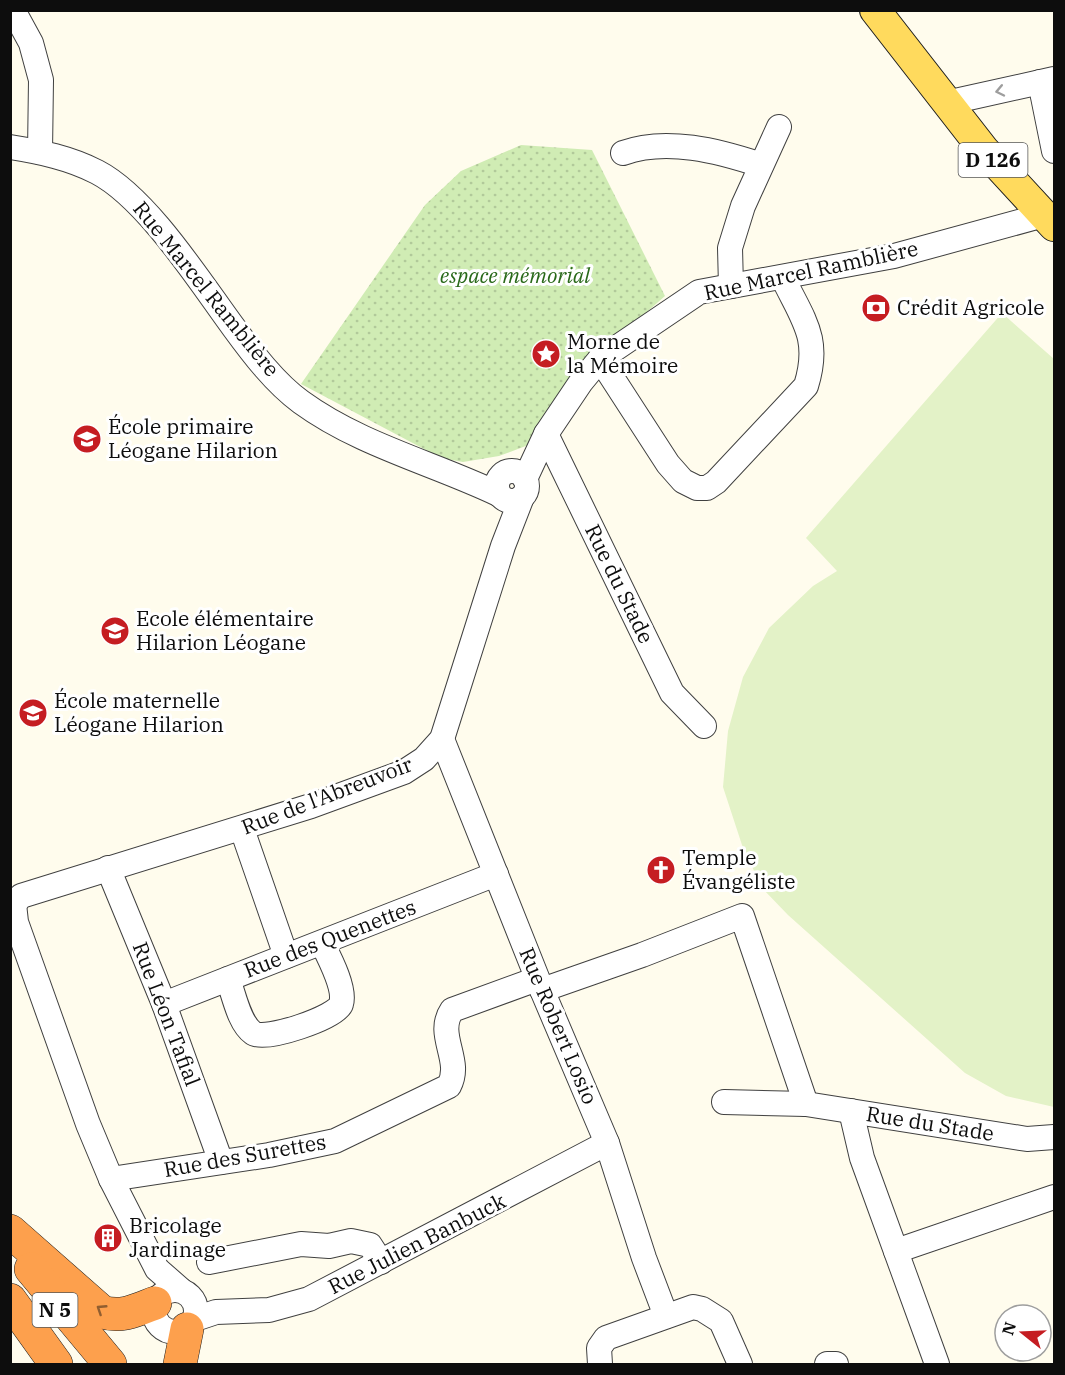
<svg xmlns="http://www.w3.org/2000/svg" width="1065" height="1375" viewBox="0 0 1065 1375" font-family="'IBM Plex Serif',serif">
	<defs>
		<pattern id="park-dots" width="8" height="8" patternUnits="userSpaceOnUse" patternTransform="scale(1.5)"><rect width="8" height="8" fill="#d0ecb4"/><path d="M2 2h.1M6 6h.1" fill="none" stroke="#b1c99a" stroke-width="1.8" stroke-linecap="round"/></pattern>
	</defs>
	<rect width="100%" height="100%" fill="#fffced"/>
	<polygon fill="url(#park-dots)" points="521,145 592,150 665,296 582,369 531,444 499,456 463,462 441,458 301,384 425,205 461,171"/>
	<polygon fill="#e3f2c7" points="1002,313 1054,359 1054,1107 1006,1096 965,1073 788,915 762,888 742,845 723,787 728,731 743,677 769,628 813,586 837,571 806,538"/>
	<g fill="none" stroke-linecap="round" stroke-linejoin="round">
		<g stroke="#404040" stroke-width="26">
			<g id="minor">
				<polyline points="13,10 31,43 41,80 40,152"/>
				<polyline points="1040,82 1054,151"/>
				<polyline points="946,103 1054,79"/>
				<path d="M10 147C41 152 70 158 97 172 147 198 200 282 234 328 253 354 275 383 301 402 360 445 433 463 498 494"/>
				<path d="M623 153C666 137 719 151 761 165"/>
				<polyline points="731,286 730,248 743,206 779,127"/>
				<path d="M600 359 668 464 683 481 697 488H707L716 482 806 386C821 338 803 320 783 278"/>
				<polyline points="546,434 672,693 704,726"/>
				<circle cx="512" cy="486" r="15"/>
				<polyline points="525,479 546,434 581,382 600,359 699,292 894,256 1044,215"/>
				<polyline points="442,739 542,990 607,1143 644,1258 666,1316"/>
				<polyline points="242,829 286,956"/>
				<polyline points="108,868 164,1004 221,1162"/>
				<polyline points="14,904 21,896 311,806 404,772 424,759 442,739 503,546 522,497"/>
				<polyline points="14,904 16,922 88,1124 111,1179 157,1269 181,1290"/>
				<path d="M228 979C234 995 239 1023 253 1033 264 1042 338 1017 341 1004 346 989 329 957 322 943"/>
				<polyline points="542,990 642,955 742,916 806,1104"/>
				<polyline points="164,1004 496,874"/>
				<polyline points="724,1102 806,1104 1027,1139 1054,1137"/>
				<polyline points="851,1111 862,1158 937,1364"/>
				<path d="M111 1179 269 1155 335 1141 449 1086C463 1060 435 1035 452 1010L537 979"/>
				<polyline points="896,1251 1054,1197"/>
				<polyline points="209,1262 301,1244 329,1246 351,1241 370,1245 381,1262"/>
				<circle cx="175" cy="1311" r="21"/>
				<polyline points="195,1319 216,1312 269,1310 309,1299 607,1143"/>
				<polyline points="600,1364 599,1348 606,1338 693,1307 702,1309 721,1321 740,1364"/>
				<polyline points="827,1364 836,1364"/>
			</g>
		</g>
		<g stroke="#1e1e1e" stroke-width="32">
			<polyline id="major" points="875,10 984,150 1054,226"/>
		</g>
		<g stroke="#1e1e1e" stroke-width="34">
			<g id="highway">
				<path d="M10 1231 102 1312C122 1318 137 1310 155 1303"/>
				<polyline points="31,1269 110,1364"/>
				<polyline points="10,1300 56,1364"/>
				<polyline points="180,1364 187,1329"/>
			</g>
		</g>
		<use href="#minor" stroke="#fff" stroke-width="24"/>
		<use href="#major" stroke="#ffda5d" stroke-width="30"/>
		<use href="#highway" stroke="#fda04d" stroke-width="33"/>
	</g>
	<defs><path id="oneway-chevron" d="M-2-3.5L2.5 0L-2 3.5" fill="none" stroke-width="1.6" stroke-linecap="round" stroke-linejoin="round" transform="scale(1.5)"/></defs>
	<use stroke="#9e9e9e" href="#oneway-chevron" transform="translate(1000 91) rotate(168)"/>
	<use stroke="#915e30" href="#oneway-chevron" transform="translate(101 1309) rotate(-147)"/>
	<defs>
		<g id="bank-disc" transform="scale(1.5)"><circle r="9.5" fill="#c51d22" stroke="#fff"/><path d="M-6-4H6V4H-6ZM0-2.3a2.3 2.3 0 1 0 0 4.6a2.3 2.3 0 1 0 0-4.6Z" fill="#fff"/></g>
		<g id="sight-disc" transform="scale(1.5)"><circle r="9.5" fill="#c51d22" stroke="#fff"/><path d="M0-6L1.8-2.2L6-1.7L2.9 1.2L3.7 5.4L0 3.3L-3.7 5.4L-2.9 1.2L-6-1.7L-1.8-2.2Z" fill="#fff"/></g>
		<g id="school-disc" transform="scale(1.5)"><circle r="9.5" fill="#c51d22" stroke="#fff"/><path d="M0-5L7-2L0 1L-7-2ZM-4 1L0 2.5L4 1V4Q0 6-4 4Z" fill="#fff"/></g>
		<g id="church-disc" transform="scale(1.5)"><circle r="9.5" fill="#c51d22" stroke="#fff"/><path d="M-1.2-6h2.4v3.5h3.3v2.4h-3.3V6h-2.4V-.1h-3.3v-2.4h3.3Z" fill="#fff"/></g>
		<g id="building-disc" transform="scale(1.5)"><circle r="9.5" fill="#c51d22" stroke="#fff"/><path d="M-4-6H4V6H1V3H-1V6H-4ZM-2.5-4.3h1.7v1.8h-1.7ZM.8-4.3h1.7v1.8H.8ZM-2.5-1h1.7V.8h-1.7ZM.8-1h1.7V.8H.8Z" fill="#fff"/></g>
	</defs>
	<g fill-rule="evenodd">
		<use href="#bank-disc" x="876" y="308"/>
		<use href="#sight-disc" x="546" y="354"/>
		<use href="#school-disc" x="87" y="439"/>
		<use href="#school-disc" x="115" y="631"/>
		<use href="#school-disc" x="33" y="713"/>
		<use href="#church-disc" x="661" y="870"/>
		<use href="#building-disc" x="108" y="1238"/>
	</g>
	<g text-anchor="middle" stroke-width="6" stroke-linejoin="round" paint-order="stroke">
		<g fill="#fff" stroke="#565656" stroke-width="1.5">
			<rect x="958.5" y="143" width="69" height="34" rx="4.5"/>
			<rect x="32.5" y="1293" width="45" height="34" rx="4.5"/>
		</g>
		<g font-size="20" font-weight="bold" fill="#0d0d0d">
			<text x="993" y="167">D 126</text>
			<text x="55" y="1317">N 5</text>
		</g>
		<g font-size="21" fill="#0d0d0d" stroke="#fff">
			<text transform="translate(811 271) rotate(-12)" y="7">Rue Marcel Ramblière</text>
			<text transform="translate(206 289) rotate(51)" y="7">Rue Marcel Ramblière</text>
			<text transform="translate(619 584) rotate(64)" y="7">Rue du Stade</text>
			<text transform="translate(327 796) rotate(-21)" y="7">Rue de l'Abreuvoir</text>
			<text transform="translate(330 939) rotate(-21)" y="7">Rue des Quenettes</text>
			<text transform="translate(166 1014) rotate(69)" y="7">Rue Léon Tafial</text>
			<text transform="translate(558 1026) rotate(67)" y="7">Rue Robert Losio</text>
			<text transform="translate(930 1124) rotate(9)" y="7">Rue du Stade</text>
			<text transform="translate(245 1156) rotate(-10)" y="7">Rue des Surettes</text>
			<text transform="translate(417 1244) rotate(-27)" y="7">Rue Julien Banbuck</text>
		</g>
		<g font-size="21" font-style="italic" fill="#296919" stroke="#fff">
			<text x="515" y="283">espace mémorial</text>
		</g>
		<g font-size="21" fill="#0d0d0d" stroke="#fff" text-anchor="start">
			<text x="897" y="315">Crédit Agricole</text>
			<text x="567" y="349">Morne de<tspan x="567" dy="24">la Mémoire</tspan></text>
			<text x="108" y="434">École primaire<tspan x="108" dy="24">Léogane Hilarion</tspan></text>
			<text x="136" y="626">Ecole élémentaire<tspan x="136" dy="24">Hilarion Léogane</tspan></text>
			<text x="54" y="708">École maternelle<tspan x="54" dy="24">Léogane Hilarion</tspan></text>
			<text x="682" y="865">Temple<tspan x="682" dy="24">Évangéliste</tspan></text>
			<text x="129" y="1233">Bricolage<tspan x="129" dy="24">Jardinage</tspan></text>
		</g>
	</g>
	<rect width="1065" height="1375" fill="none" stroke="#0d0d0d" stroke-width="24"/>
	<g transform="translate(1023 1333) rotate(288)"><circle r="28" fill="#ffffff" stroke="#9e9e9e" stroke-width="1.5"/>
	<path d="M0-4.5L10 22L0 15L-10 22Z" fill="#c51d22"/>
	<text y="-9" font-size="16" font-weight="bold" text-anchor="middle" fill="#0d0d0d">N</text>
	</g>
</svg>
